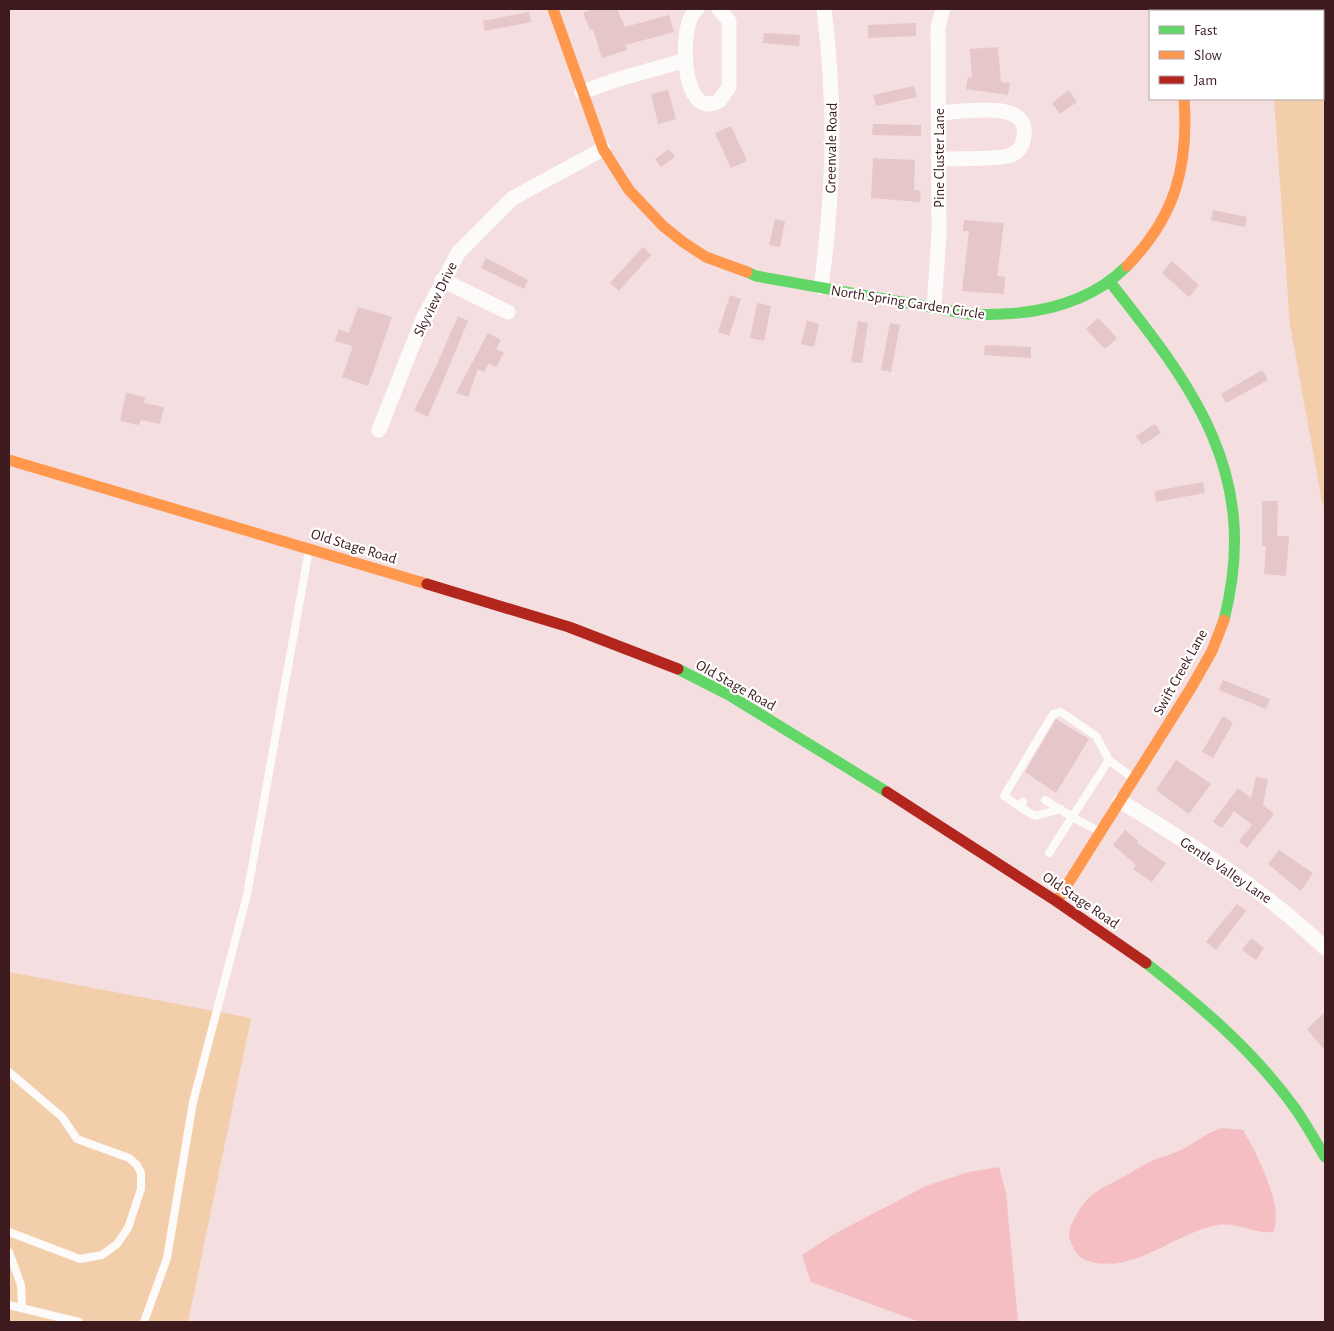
<svg xmlns="http://www.w3.org/2000/svg" width="1334" height="1331" viewBox="0 0 1334 1331" font-family="'Alegreya Sans',sans-serif">
	<rect width="100%" height="100%" fill="#f4dee0"/>
	<g fill="#f3ceaa">
		<polygon points="1268,9 1325,9 1325,518 1290,325 1274,99 1323,99 1323,11 1268,11"/>
		<polygon points="9,972 251,1018 188,1322 9,1322"/>
	</g>
	<g fill="#f5bec3">
		<path d="M1223 1128 1243 1130C1256 1152 1285 1207 1273 1232 1254 1234 1237 1222 1218 1225 1173 1233 1132 1277 1085 1260 1076 1256 1073 1247 1070 1240 1067 1233 1071 1226 1074 1219 1088 1193 1097 1191 1121 1178 1131 1173 1141 1166 1151 1161 1161 1157 1173 1154 1183 1149 1197 1142 1207 1132 1223 1128Z"/>
		<polygon points="999,1167 1006,1193 1018,1322 920,1322 811,1282 802,1255 836,1233 926,1186 969,1172"/>
	</g>
	<g fill="#e5c6c9">
		<polygon points="594,9 617,9 625,27 669,15 674,32 625,45 627,50 602,58 593,29 590,30 583,13"/>
		<polygon points="529,12 531,22 485,31 483,21"/>
		<polygon points="916,23 916,36 868,38 868,25"/>
		<polygon points="764,33 800,35 799,46 763,43"/>
		<polygon points="998,47 1001,82 1010,83 1008,95 966,89 968,77 972,78 970,49"/>
		<polygon points="914,86 917,97 876,106 873,95"/>
		<polygon points="668,90 676,119 658,124 651,94"/>
		<polygon points="1069,90 1077,102 1060,114 1052,103"/>
		<polygon points="873,124 921,125 921,136 872,135"/>
		<polygon points="731,126 747,161 731,168 715,133"/>
		<polygon points="669,149 675,157 661,167 655,159"/>
		<polygon points="873,158 915,160 914,190 921,191 920,202 871,198"/>
		<polygon points="1213,210 1247,217 1245,227 1211,220"/>
		<polygon points="775,219 785,221 780,247 769,245"/>
		<polygon points="964,220 1004,223 997,276 1005,277 1004,294 962,291 969,231 963,231"/>
		<polygon points="643,247 651,255 619,291 610,283"/>
		<polygon points="486,258 528,280 524,289 481,268"/>
		<polygon points="1172,261 1199,285 1189,297 1162,273"/>
		<polygon points="730,295 741,299 729,336 718,332"/>
		<polygon points="757,303 771,306 764,341 750,338"/>
		<polygon points="358,307 392,317 368,386 342,377 353,346 335,341 339,329 349,333"/>
		<polygon points="458,316 468,321 428,417 414,410 434,371"/>
		<polygon points="1098,318 1117,338 1105,349 1086,329"/>
		<polygon points="807,321 819,324 814,347 801,344"/>
		<polygon points="858,321 868,323 862,363 851,362"/>
		<polygon points="890,323 900,325 891,372 881,370"/>
		<polygon points="488,333 501,340 496,349 504,353 496,367 489,363 484,372 478,369 468,397 456,393"/>
		<polygon points="985,345 1031,347 1031,358 984,355"/>
		<polygon points="1262,370 1268,380 1226,403 1221,394"/>
		<polygon points="126,393 145,397 144,403 164,407 160,424 141,420 139,425 120,421"/>
		<polygon points="1155,424 1161,433 1142,445 1136,436"/>
		<polygon points="1203,482 1205,493 1156,502 1155,491"/>
		<polygon points="1262,501 1278,501 1277,536 1289,536 1286,576 1264,574 1266,546 1262,546"/>
		<polygon points="1223,680 1270,699 1266,709 1219,690"/>
		<polygon points="1223,716 1233,723 1213,758 1202,752"/>
		<polygon points="1056,719 1089,739 1056,793 1025,772"/>
		<polygon points="1176,760 1211,784 1189,814 1156,790"/>
		<polygon points="1256,777 1268,779 1263,805 1274,814 1247,848 1239,841 1252,825 1234,811 1222,828 1213,822 1238,788 1251,798"/>
		<polygon points="1125,830 1138,841 1137,843 1166,863 1152,882 1133,869 1136,865 1113,845"/>
		<polygon points="1279,850 1313,873 1301,891 1268,864"/>
		<polygon points="1237,904 1246,911 1216,950 1206,942"/>
		<polygon points="1251,938 1264,948 1256,960 1242,950"/>
		<polygon points="1325,1012 1325,1051 1307,1029"/>
	</g>
	<g fill="none" stroke-linecap="round" stroke-linejoin="round">
		<g stroke="#fdfafa" stroke-width="8">
			<polyline points="1045,800 1072,817 1049,853"/>
			<polyline points="1023,802 1020,807 1035,816 1061,809"/>
			<polyline points="1020,807 1004,796 1053,714 1061,712 1096,736 1109,760"/>
			<polyline points="1099,831 1072,817 1109,760 1133,778"/>
			<polyline points="9,1072 62,1117 77,1139 129,1158 137,1165 141,1173 141,1189 128,1228 117,1244 102,1255 80,1259 9,1232"/>
			<polyline points="9,1252 21,1285 22,1308"/>
			<polyline points="9,1305 79,1322"/>
			<polyline points="144,1322 167,1258 193,1102 247,895 309,550"/>
		</g>
		<g stroke="#fdfafa" stroke-width="15">
			<path d="M697 9C678 21 680 123 719 101L729 87V21L719 9"/>
			<polyline points="1160,9 1161,11"/>
			<polyline points="582,92 619,79 686,60"/>
			<path d="M939 159C961 158 987 160 1008 156 1016 154 1022 148 1023 141 1035 97 963 112 939 113"/>
			<polyline points="442,280 508,312"/>
			<path d="M821 287C834 191 836 106 824 9"/>
			<polyline points="934,307 939,235 938,27 943,9"/>
			<polyline points="379,430 423,319 458,253 513,198 603,149"/>
			<path d="M1120 801C1195 847 1261 887 1325 948"/>
		</g>
		<g stroke="#63d668" stroke-width="11">
			<path d="M747 272 756 276 969 314C1026 317 1085 308 1127 266"/>
			<path d="M1110 282C1195 389 1261 475 1224 620"/>
			<polyline points="678,669 729,695 887,792"/>
			<path d="M1146 963C1202 1007 1256 1053 1297 1111 1307 1126 1316 1142 1325 1157"/>
		</g>
		<g stroke="#ff974d" stroke-width="11">
			<polyline points="553,9 603,149 629,190 663,226 683,242 706,257 747,272"/>
			<path d="M1127 266C1175 217 1189 166 1184 99"/>
			<polyline points="9,460 427,584"/>
			<polyline points="1057,901 1191,688 1212,651 1224,620"/>
		</g>
		<g stroke="#b3261e" stroke-width="11">
			<polyline points="427,584 569,627 678,669"/>
			<polyline points="887,792 1056,901 1146,963"/>
		</g>
	</g>
	<g text-anchor="middle" stroke-width="4.5" stroke-linejoin="round" paint-order="stroke">
		<g font-size="15" fill="#3c1a1e" stroke="#fff">
			<text transform="translate(831 148) rotate(-89)" y="5">Greenvale Road</text>
			<text transform="translate(939 158) rotate(-90)" y="5">Pine Cluster Lane</text>
			<text transform="translate(435 299) rotate(-64)" y="5">Skyview Drive</text>
			<text transform="translate(908 302) rotate(9)" y="5">North Spring Garden Circle</text>
			<text transform="translate(354 546) rotate(17)" y="5">Old Stage Road</text>
			<text transform="translate(1180 672) rotate(-61)" y="5">Swift Creek Lane</text>
			<text transform="translate(736 685) rotate(29)" y="5">Old Stage Road</text>
			<text transform="translate(1226 870) rotate(34)" y="5">Gentle Valley Lane</text>
			<text transform="translate(1081 900) rotate(34)" y="5">Old Stage Road</text>
		</g>
	</g>
	<rect width="1334" height="1331" fill="none" stroke="#3c1a1e" stroke-width="20"/>
	<rect x="1149" y="10" width="175" height="90" fill="#ffffff" stroke="#b1a3a5"/>
	<rect x="1159" y="26" width="25" height="8" fill="#63d668" stroke="#b1a3a5"/>
	<text x="1194" y="35" font-size="15" fill="#3c1a1e">Fast</text>
	<rect x="1159" y="51" width="25" height="8" fill="#ff974d" stroke="#b1a3a5"/>
	<text x="1194" y="60" font-size="15" fill="#3c1a1e">Slow</text>
	<rect x="1159" y="76" width="25" height="8" fill="#b3261e" stroke="#b1a3a5"/>
	<text x="1194" y="85" font-size="15" fill="#3c1a1e">Jam</text>
</svg>
